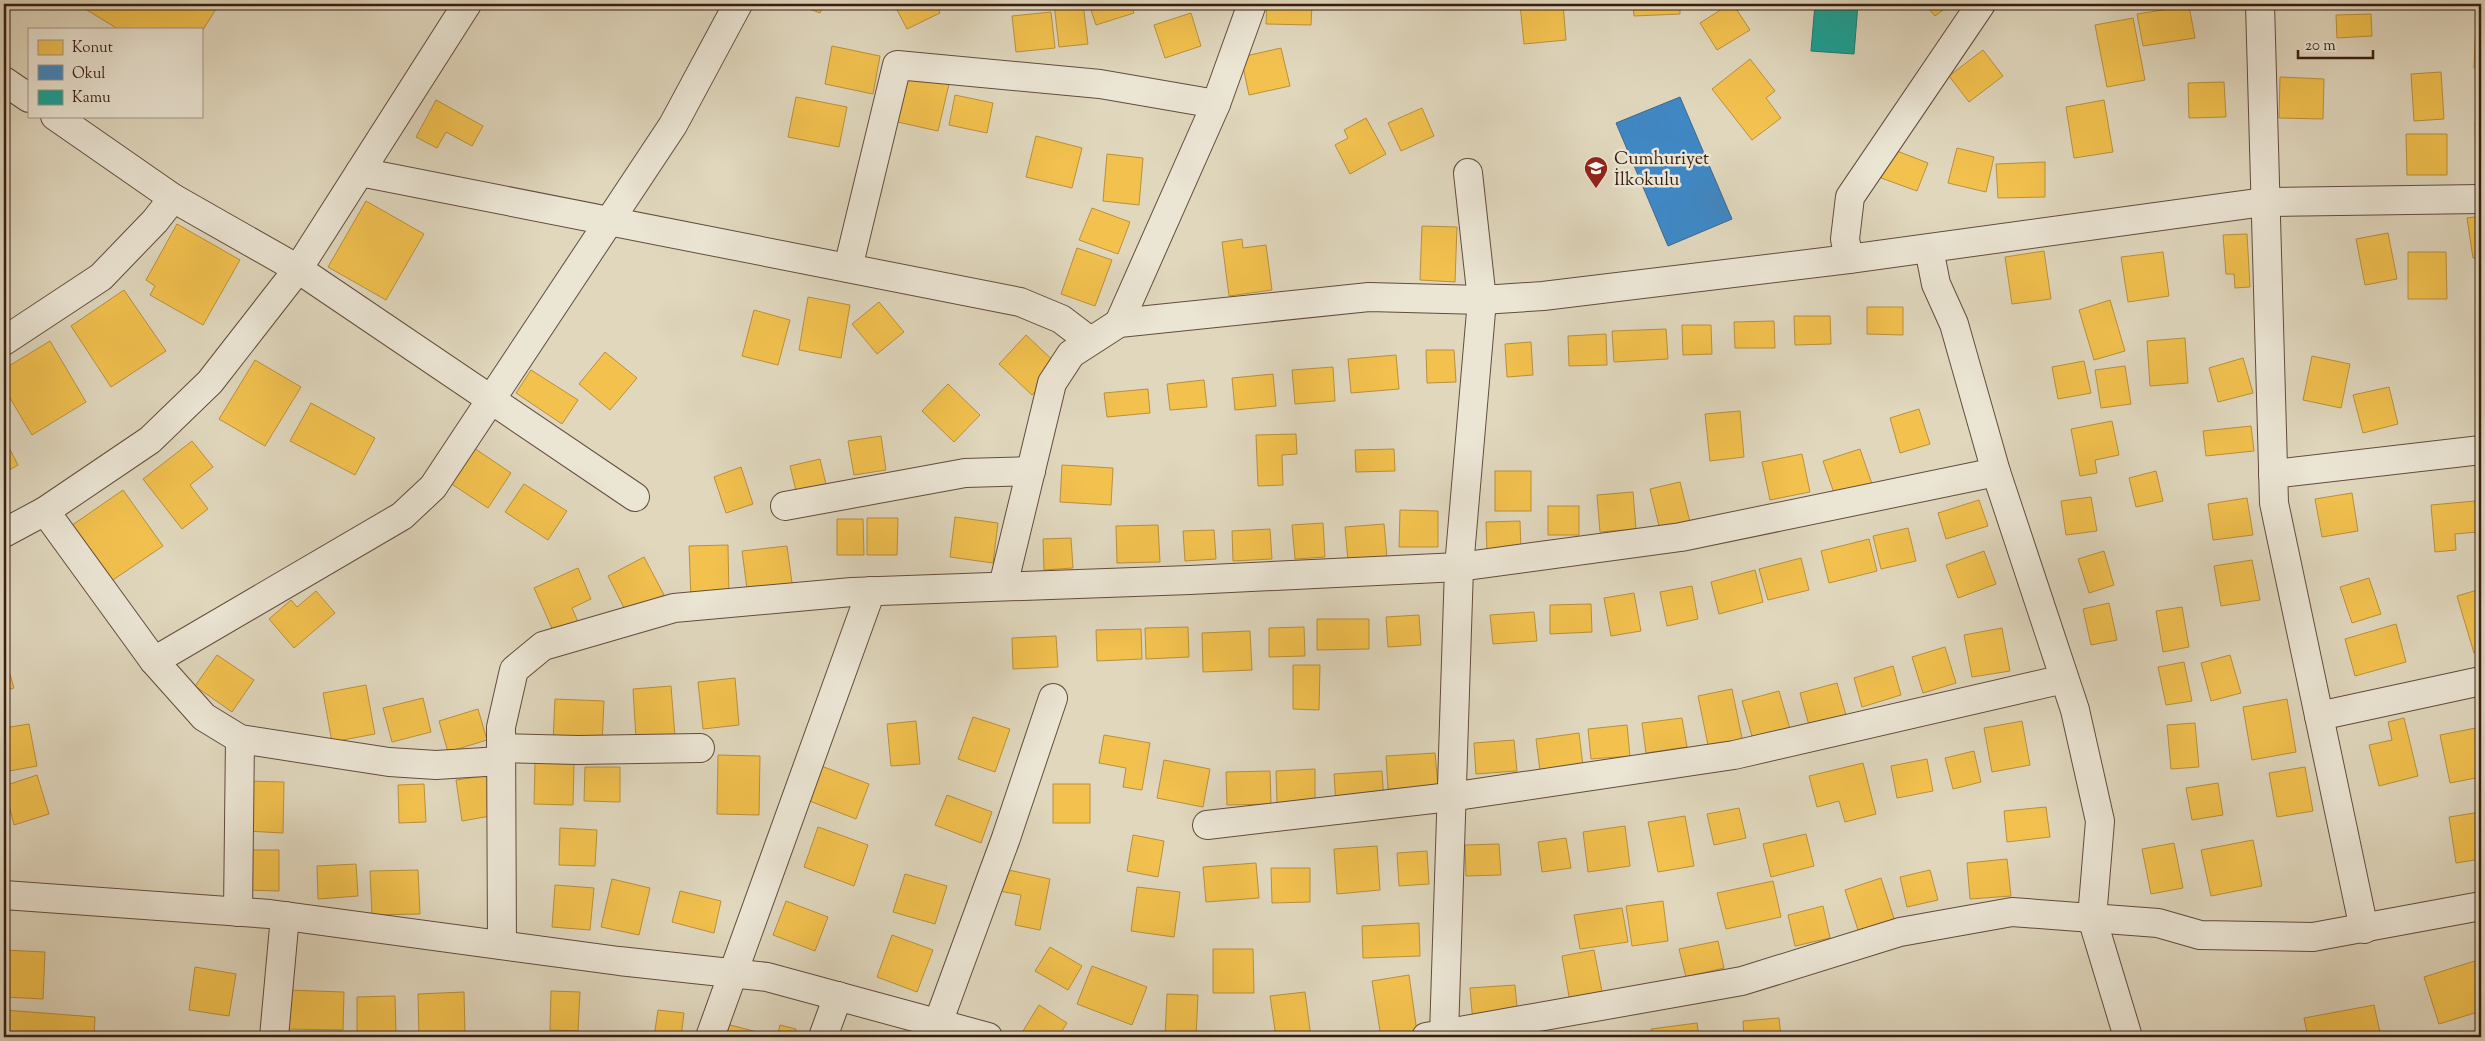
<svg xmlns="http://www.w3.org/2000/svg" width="2485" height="1041" viewBox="0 0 2485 1041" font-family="'Sorts Mill Goudy',serif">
	<rect width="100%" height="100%" fill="#e0d7bd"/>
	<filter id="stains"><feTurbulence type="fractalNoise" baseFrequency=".004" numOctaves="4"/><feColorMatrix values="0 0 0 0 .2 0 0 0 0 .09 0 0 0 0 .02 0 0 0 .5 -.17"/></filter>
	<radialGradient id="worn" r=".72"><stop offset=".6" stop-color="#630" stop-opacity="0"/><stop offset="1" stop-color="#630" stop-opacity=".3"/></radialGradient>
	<g fill="#f2c14e" stroke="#ba903c">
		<polygon points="77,4 219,4 201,33 201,29 118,29"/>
		<polygon points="797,4 823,4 820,13"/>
		<polygon points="894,4 936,4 940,13 907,29"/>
		<polygon points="1054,4 1083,4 1088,44 1059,47"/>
		<polygon points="1089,4 1131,4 1134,13 1096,25"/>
		<polygon points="1267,4 1312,4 1311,25 1266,24"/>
		<polygon points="1520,4 1563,4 1566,40 1524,44"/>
		<polygon points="1633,4 1680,4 1680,14 1634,16"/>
		<polygon points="1730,4 1733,4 1750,30 1717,50 1700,23"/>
		<polygon points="1924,4 1951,4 1935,16"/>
		<polygon points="2189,6 2195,38 2143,46 2137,14"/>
		<polygon points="1051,12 1055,48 1016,52 1012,16"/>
		<polygon points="1191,13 1201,46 1165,58 1154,25"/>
		<polygon points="2371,14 2372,36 2337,38 2336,15"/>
		<polygon points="2133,18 2145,80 2107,87 2095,25"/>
		<polygon points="2476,22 2481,23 2481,68 2474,68"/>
		<polygon points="832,46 880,56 873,94 825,84"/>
		<polygon points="1281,48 1290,86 1249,95 1241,57"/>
		<polygon points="1983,50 2003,76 1969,102 1949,76"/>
		<polygon points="1750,59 1775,91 1766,98 1781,118 1752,140 1712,89"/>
		<polygon points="2441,72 2444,119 2414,121 2411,74"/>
		<polygon points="903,73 949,84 938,131 893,121"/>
		<polygon points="2280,77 2324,79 2323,119 2279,118"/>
		<polygon points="2224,82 2226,117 2189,118 2188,83"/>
		<polygon points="955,95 993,103 987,133 949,125"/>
		<polygon points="796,97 847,107 839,147 788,137"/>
		<polygon points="436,100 483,126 472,146 446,132 437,148 416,137"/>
		<polygon points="2104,100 2113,152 2074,158 2066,107"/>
		<polygon points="1422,108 1434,136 1401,151 1388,123"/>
		<polygon points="1366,118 1386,154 1350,174 1335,145 1348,138 1344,130"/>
		<polygon points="2481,121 2481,169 2476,169 2475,122"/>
		<polygon points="2406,134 2447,134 2447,175 2407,175"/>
		<polygon points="1036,136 1082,148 1072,188 1026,177"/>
		<polygon points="1957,148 1994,157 1986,192 1948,183"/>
		<polygon points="1892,149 1928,163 1917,191 1881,178"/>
		<polygon points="1107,154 1143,158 1139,205 1103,201"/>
		<polygon points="2045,162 2045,197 1998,198 1996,164"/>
		<polygon points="366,201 424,234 386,300 328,267"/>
		<polygon points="1092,208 1130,222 1118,254 1079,240"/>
		<polygon points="2481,216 2481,257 2473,258 2467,218"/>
		<polygon points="177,224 240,260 203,325 150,295 155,286 146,280"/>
		<polygon points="1422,226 1457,227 1455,282 1420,280"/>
		<polygon points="2388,233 2397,279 2365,285 2356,239"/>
		<polygon points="2247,234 2250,287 2235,288 2234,274 2226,274 2223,235"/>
		<polygon points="1242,239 1243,248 1266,245 1272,290 1229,296 1222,242"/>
		<polygon points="1077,248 1112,260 1095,306 1061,294"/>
		<polygon points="2044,251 2051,299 2012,304 2005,257"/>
		<polygon points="2163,252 2169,296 2128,302 2121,257"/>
		<polygon points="2408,252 2446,252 2447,299 2408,299"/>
		<rect x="2476" y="286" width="5" height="36"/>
		<polygon points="124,290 166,351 111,387 71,326"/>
		<polygon points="808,297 850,305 841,358 799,350"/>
		<polygon points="2110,300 2125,351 2094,360 2079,310"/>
		<polygon points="879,302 904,332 877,354 852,324"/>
		<polygon points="1867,307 1903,307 1903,335 1867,334"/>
		<polygon points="754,310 790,320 778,365 742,356"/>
		<polygon points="1794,316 1830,316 1831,344 1795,345"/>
		<polygon points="1774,321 1775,348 1735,348 1734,322"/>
		<polygon points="1682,325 1711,325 1712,354 1683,355"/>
		<polygon points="1666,329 1668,359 1614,362 1612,331"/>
		<polygon points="1606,334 1607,365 1569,366 1568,336"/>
		<polygon points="1026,335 1059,366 1032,395 999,364"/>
		<polygon points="2185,338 2188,383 2150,386 2147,341"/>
		<polygon points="50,341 86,402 32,435 4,388 4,369"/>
		<polygon points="1531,342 1533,375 1507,377 1505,344"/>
		<polygon points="1426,350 1454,350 1456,382 1427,383"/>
		<polygon points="605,352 637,378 610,410 579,384"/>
		<polygon points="1396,355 1399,389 1351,393 1348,359"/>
		<polygon points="2312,356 2350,364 2341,408 2303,400"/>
		<polygon points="2243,358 2253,393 2218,402 2209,368"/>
		<polygon points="255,360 301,387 265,446 219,419"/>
		<polygon points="2084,361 2091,393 2058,399 2052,367"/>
		<polygon points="2125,366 2131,404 2101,408 2095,370"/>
		<polygon points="1333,367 1335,401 1295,404 1292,370"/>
		<polygon points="531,370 578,400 562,424 516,393"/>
		<polygon points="1273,374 1276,406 1235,410 1232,378"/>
		<polygon points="1204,380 1207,407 1170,410 1167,384"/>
		<polygon points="948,384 980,415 954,442 922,411"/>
		<polygon points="2389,387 2398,424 2363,433 2353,395"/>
		<polygon points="1148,389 1150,413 1107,417 1104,393"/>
		<polygon points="311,403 375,438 355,475 290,441"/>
		<polygon points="1919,409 1930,444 1900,453 1890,418"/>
		<polygon points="1740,411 1744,457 1710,461 1705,414"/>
		<polygon points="2112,421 2119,455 2095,460 2097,473 2080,476 2071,429"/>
		<polygon points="2251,426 2254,451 2206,456 2203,431"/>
		<polygon points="1296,434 1297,454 1282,455 1283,485 1258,486 1256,435"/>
		<polygon points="881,436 886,470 854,475 848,441"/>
		<polygon points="4,438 18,465 4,473"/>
		<polygon points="192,441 213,467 190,485 208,509 182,529 143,479"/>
		<polygon points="471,446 511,473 488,508 447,481"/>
		<polygon points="1394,449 1395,471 1356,472 1355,450"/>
		<polygon points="1860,449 1872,484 1835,496 1823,461"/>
		<polygon points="1802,454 1810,492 1770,500 1762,462"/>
		<polygon points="820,459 828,493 798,499 790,466"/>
		<polygon points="1062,465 1113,468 1111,505 1060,502"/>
		<polygon points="741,467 753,504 726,513 714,477"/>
		<rect x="1495" y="471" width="36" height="40"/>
		<polygon points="2156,471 2163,501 2136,507 2129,478"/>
		<polygon points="1680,482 1690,522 1660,530 1650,489"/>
		<polygon points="524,484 567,511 548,540 505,512"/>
		<polygon points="123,490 163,546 107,584 68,528"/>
		<polygon points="1633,492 1636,529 1600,532 1597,495"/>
		<polygon points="2352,493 2358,531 2322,537 2315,499"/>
		<polygon points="2091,497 2097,531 2066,535 2061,501"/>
		<polygon points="2247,498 2253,535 2213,540 2208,504"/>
		<polygon points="1979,500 1988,526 1946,539 1938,513"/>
		<polygon points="2475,501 2478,532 2455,534 2456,550 2435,552 2431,505"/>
		<rect x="1548" y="506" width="31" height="29"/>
		<polygon points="1400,510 1438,511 1438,547 1399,547"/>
		<polygon points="955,517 998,523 993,563 950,557"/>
		<polygon points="867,518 898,518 897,555 867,555"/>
		<polygon points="837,519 863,519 864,555 837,555"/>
		<polygon points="1520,521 1521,551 1487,552 1486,522"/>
		<polygon points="1323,523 1325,557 1295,559 1292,525"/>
		<polygon points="1384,524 1387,558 1348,561 1345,527"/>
		<polygon points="1158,525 1160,562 1117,563 1116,526"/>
		<polygon points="1908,528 1916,561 1881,569 1873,536"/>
		<polygon points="1270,529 1272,559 1233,561 1232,531"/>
		<polygon points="1214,530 1216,559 1185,561 1183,531"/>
		<polygon points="1071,538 1073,568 1044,570 1043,539"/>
		<polygon points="1869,539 1877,571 1829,583 1821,551"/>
		<polygon points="728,545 729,598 691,599 689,546"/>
		<polygon points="787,546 793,590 748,596 742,551"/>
		<polygon points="1984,551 1996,584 1958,598 1946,565"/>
		<polygon points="2104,551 2114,585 2089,593 2078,559"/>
		<polygon points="644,557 664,595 627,614 608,576"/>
		<polygon points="1801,558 1809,590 1768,600 1759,569"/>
		<polygon points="2252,560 2260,600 2221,606 2214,566"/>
		<polygon points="578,568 591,599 572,608 578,622 554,633 534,588"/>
		<polygon points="1755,570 1763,602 1719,614 1711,582"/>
		<polygon points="2369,578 2381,614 2352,623 2340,587"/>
		<polygon points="1692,586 1698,619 1667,626 1660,592"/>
		<polygon points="2481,589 2481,650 2474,653 2457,596"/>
		<polygon points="316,591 335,613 294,648 269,619 291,600 297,607"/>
		<polygon points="1634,593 1641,631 1611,636 1604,598"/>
		<polygon points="2109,603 2117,640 2091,645 2083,609"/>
		<polygon points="1591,604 1592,632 1550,634 1550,605"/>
		<polygon points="2182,607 2189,647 2163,652 2156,611"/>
		<polygon points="1534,612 1537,641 1493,644 1490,615"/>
		<polygon points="1419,615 1421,645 1388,647 1386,617"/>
		<polygon points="1317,619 1369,619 1369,649 1317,650"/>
		<polygon points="2396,624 2406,662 2355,676 2345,639"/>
		<polygon points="1188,627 1189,657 1146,659 1145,628"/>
		<polygon points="1304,627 1305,656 1269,657 1269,628"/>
		<polygon points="2002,628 2010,671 1972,677 1964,635"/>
		<polygon points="1141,629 1142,659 1097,661 1096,630"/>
		<polygon points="1250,631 1252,670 1203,672 1202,633"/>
		<polygon points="1056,636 1058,667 1013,669 1012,638"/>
		<polygon points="1945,647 1956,683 1923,693 1912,657"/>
		<polygon points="4,654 14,688 4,691"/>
		<polygon points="217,655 254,680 232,712 195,686"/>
		<polygon points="2230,655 2241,693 2211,701 2201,663"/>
		<polygon points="2184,662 2192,701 2166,705 2158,667"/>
		<polygon points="1293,665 1320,665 1319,710 1293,709"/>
		<polygon points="1893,666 1901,695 1862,707 1854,678"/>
		<polygon points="735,678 739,725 703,729 698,682"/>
		<polygon points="1837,683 1847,719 1810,729 1800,693"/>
		<polygon points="366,685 375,734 332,742 323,693"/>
		<polygon points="671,686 675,737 636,739 633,689"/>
		<polygon points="1732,689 1743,743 1709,750 1698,696"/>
		<polygon points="1779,691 1791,732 1754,743 1742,701"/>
		<polygon points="423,698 431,732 392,742 383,708"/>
		<polygon points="555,699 604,701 602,744 553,742"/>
		<polygon points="2287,699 2296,752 2252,760 2243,707"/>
		<polygon points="478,709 487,740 448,752 439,721"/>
		<polygon points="973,717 1010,729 995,772 958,759"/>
		<polygon points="1682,718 1687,747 1646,753 1642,723"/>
		<polygon points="2404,718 2418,776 2379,786 2369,745 2392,740 2388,722"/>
		<polygon points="916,721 920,764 891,766 887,724"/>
		<polygon points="2022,721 2030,765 1992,772 1984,728"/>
		<polygon points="2195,723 2199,767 2171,769 2167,725"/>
		<polygon points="29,724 37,766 4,772 4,728"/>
		<polygon points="1627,725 1630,756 1591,759 1588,729"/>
		<polygon points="2481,727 2481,777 2450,783 2440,735"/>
		<polygon points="1579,733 1583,766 1540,771 1536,739"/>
		<polygon points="1104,735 1150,743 1142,790 1123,787 1126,768 1099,763"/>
		<polygon points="1514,740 1517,771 1476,774 1474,743"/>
		<polygon points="1974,751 1981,782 1953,789 1945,758"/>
		<polygon points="1435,753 1438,786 1388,789 1386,756"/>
		<polygon points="718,755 760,756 759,815 717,814"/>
		<polygon points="1927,759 1933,791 1897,798 1891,766"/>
		<polygon points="1164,760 1210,769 1203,807 1157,798"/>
		<polygon points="535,763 574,764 573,805 534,804"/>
		<polygon points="1863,763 1876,814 1845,822 1839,801 1817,807 1809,776"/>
		<polygon points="816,764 869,784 856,819 802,798"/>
		<polygon points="585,767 620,767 620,802 584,801"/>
		<polygon points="2305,767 2313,811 2277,817 2269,773"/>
		<polygon points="1315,769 1315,802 1277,803 1276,771"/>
		<polygon points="1270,771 1271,804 1227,805 1226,772"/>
		<polygon points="1382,771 1384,802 1336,804 1334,774"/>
		<polygon points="37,775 49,814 14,825 4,786"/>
		<polygon points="490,775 496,815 462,821 456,780"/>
		<polygon points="248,781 284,782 283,833 246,831"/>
		<polygon points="2218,783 2223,815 2192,820 2186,788"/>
		<polygon points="424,784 426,822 399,823 398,785"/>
		<rect x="1053" y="784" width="37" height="39"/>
		<polygon points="947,795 992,812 981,843 935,825"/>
		<polygon points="2046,807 2050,837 2007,842 2004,811"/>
		<polygon points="1739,808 1746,838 1714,845 1707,814"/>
		<polygon points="2481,812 2481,859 2456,863 2449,817"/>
		<polygon points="1685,816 1694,866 1658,872 1648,822"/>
		<polygon points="1625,826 1630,866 1588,872 1583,832"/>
		<polygon points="818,827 868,845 854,886 804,867"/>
		<polygon points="560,828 597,830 595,866 559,865"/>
		<polygon points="1806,834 1814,866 1771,877 1763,844"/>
		<polygon points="1133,835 1164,841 1158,877 1127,871"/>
		<polygon points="1566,838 1571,868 1542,872 1538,842"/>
		<polygon points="2253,840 2262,886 2211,896 2201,850"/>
		<polygon points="2174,843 2183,888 2151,894 2142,849"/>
		<polygon points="1499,844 1501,875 1466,876 1465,845"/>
		<polygon points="1377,846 1380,890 1337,894 1334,849"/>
		<polygon points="245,850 279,850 279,891 244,890"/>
		<polygon points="1427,851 1429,884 1399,886 1397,853"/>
		<polygon points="2007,859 2011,896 1970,899 1967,863"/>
		<polygon points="1256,863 1259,898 1206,902 1203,867"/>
		<polygon points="356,864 358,896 318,899 317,866"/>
		<polygon points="1271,868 1310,868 1310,902 1272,903"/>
		<polygon points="1004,869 1050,879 1040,930 1015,925 1021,895 999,891"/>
		<polygon points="418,870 420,914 372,915 370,871"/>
		<polygon points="1930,870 1938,900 1907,907 1900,877"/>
		<polygon points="905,874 947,886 935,924 893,912"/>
		<polygon points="1881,878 1896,925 1860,936 1845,890"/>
		<polygon points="612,879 650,888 639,935 601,927"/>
		<polygon points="1773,881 1781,917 1726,929 1717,893"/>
		<polygon points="555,885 594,888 590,930 552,927"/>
		<polygon points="1137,887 1180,892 1174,937 1131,931"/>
		<polygon points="680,891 721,901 714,933 672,922"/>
		<polygon points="786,901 828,917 815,951 773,935"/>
		<polygon points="1663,901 1668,941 1632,946 1626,906"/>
		<polygon points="1823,906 1830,938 1795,946 1788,915"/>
		<polygon points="1622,908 1628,942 1580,949 1574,915"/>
		<polygon points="1419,923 1420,956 1363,958 1362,926"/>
		<polygon points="892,935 933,950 917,992 877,977"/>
		<polygon points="1718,941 1724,968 1686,977 1679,949"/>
		<polygon points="1050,947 1082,966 1068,990 1035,971"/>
		<polygon points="1213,949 1253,949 1254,993 1213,993"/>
		<polygon points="4,950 45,952 43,999 4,997"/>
		<polygon points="1594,950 1604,1002 1571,1008 1562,956"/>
		<polygon points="2481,959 2481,1011 2439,1024 2424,977"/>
		<polygon points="1092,966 1147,987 1132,1025 1077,1004"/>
		<polygon points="195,967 236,974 229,1016 189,1010"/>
		<polygon points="1409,975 1417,1032 1381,1037 1372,981"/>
		<polygon points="1515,985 1518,1019 1473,1023 1470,988"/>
		<polygon points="286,990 344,992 343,1030 285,1029"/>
		<polygon points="551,991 580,992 578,1031 550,1030"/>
		<polygon points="464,992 465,1034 419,1036 418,994"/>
		<polygon points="1305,992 1311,1037 1276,1037 1270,996"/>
		<polygon points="1167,994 1198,995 1196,1037 1165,1037"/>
		<polygon points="395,996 396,1034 357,1034 357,997"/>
		<polygon points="1039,1005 1067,1023 1058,1037 1032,1037 1023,1031"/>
		<polygon points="2374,1005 2381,1037 2308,1037 2304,1018"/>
		<polygon points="4,1010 95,1017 94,1037 4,1037"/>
		<polygon points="658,1010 684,1013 681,1037 654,1037"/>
		<polygon points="1779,1018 1781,1037 1744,1037 1743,1021"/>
		<polygon points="719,1022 757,1032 756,1037 716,1037"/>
		<polygon points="1697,1023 1699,1037 1652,1037 1651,1029"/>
		<polygon points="780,1025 796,1029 794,1037 777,1037"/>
	</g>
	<polygon fill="#3f88c5" stroke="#3d688f" points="1680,97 1732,219 1668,246 1616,123"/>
	<polygon fill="#17a398" stroke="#217b70" points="1815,4 1858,4 1854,54 1811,51"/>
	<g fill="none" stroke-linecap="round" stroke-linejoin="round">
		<g stroke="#634c3d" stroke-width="30">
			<g id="minor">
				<polyline points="2260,4 2274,503 2364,929"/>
				<polyline points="4,81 29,98"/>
				<polyline points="55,116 173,198 298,269 635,497"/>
				<polyline points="360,172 1020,302 1061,319 1090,341"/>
				<polyline points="1929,249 1936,284 1954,324 1996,472 2075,710 2100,821 2092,918 2128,1037"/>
				<polyline points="1849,259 1845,239 1850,197 1981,4"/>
				<polyline points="848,268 897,65 1100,84 1216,104"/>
				<polyline points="1119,323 1216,104 1252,4"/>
				<polyline points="4,341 101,277 155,221 173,198"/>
				<polyline points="2273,474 2481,450"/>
				<polyline points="785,506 965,473 1031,471"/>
				<polyline points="45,511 154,661 204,717 240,739 389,762 436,765 501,761"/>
				<polyline points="4,533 45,511 150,440 210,382 298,269 467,4"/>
				<polyline points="1003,586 1052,383 1071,354 1119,323 1369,297 1482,300 1543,296 1849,259 2264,202 2481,199"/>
				<polyline points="154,661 402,516 433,487 673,125 738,4"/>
				<polyline points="2319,716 2481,681"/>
				<polyline points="501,748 578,750 700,748"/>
				<polyline points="1207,825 1450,797 1734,755 2064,679"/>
				<polyline points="4,895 270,914 619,961 767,977 988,1037"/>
				<polyline points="238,912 240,739"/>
				<polyline points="502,945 501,727 514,670 543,646 674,608 852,592 1190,580 1459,567 1681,537 1996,472"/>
				<polyline points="1444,1035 1459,567 1482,300 1468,173"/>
				<polyline points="274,1037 285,916"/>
				<polyline points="710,1037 871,591"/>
				<polyline points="823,1037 838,996"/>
				<polyline points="935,1037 938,1023 1006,838 1053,698"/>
				<polyline points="1426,1037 1742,981 1900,932 2012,912 2158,923 2200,935 2313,937 2481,906"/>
			</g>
		</g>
		<use href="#minor" stroke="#ebe5d4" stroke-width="28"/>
	</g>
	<defs>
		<g id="school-pin" transform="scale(1.25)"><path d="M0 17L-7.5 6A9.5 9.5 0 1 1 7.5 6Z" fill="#8f2418" stroke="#ebe5d4"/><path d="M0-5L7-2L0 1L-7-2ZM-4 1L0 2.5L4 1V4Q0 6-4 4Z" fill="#fff"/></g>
	</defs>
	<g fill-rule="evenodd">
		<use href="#school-pin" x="1596" y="168"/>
	</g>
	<g text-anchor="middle" stroke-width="5" stroke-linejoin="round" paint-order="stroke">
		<g font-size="18" fill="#391d12" stroke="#ebe5d4" text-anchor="start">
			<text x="1614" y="164">Cumhuriyet<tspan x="1614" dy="21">İlkokulu</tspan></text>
		</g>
	</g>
	<rect width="2485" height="1041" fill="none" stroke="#e0d7bd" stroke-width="20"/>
	<rect x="5" y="5" width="2475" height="1031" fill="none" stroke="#391d12" stroke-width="2.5"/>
	<rect x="10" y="10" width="2465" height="1021" fill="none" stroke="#391d12"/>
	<rect x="28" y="28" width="175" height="90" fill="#ebe5d4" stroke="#a49586"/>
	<rect x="38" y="40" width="25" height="15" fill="#f2c14e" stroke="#a49586"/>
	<text x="72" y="52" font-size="15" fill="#391d12">Konut</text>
	<rect x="38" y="65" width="25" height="15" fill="#3f88c5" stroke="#a49586"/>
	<text x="72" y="78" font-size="15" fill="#391d12">Okul</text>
	<rect x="38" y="90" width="25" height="15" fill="#17a398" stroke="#a49586"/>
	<text x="72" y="102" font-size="15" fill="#391d12">Kamu</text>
	<path d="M2298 50v8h75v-8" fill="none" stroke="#391d12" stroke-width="2.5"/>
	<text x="2305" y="50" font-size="15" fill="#391d12" stroke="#ebe5d4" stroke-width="4" paint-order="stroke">20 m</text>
	<rect width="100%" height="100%" filter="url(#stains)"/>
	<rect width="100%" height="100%" fill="url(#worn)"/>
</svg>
